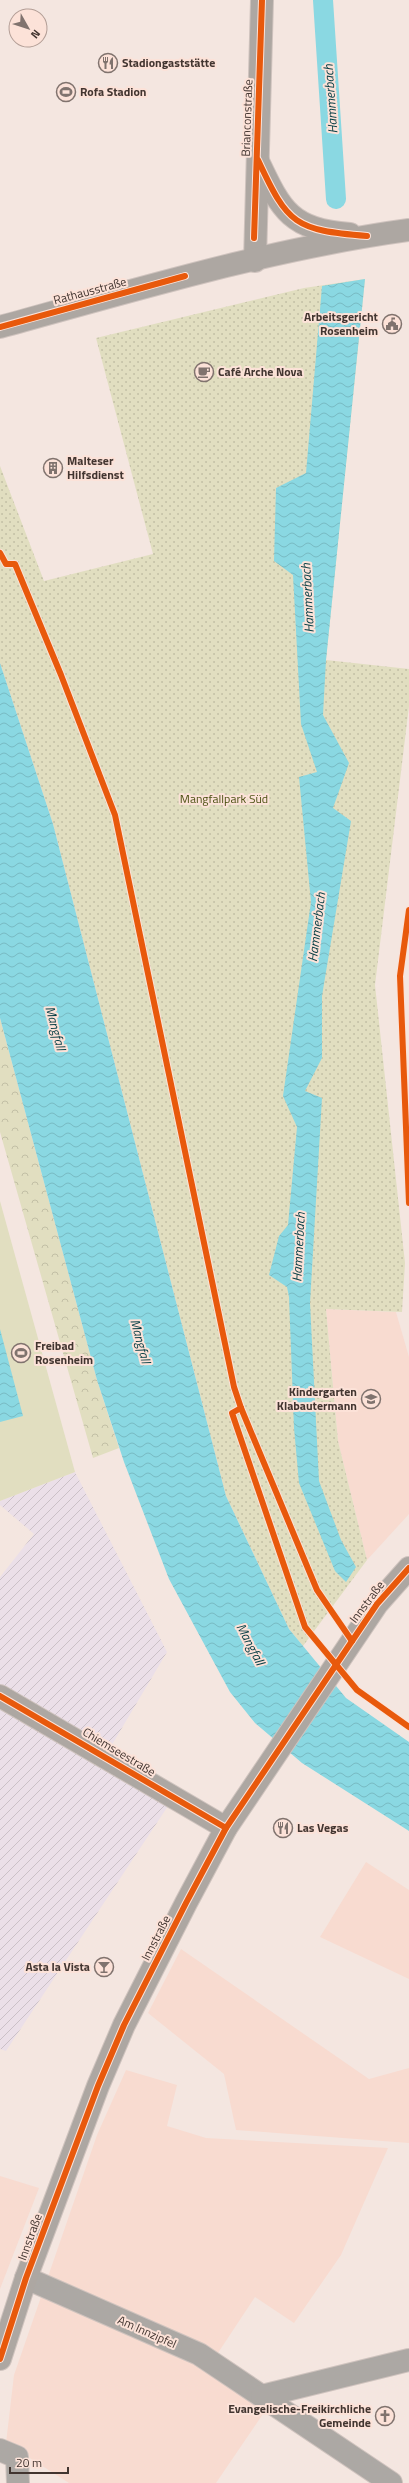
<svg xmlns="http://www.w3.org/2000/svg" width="409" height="2483" viewBox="0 0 409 2483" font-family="'Titillium Web',sans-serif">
	<defs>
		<pattern id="industrial-furrows" width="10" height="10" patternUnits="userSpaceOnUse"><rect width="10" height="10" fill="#ebdfe8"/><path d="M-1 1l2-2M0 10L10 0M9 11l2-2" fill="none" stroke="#cbc0c7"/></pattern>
		<pattern id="forest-crowns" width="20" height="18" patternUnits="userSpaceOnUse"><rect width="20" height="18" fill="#e1dec0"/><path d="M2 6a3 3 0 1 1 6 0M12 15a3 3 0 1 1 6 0" fill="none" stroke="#c2bfa5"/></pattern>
		<pattern id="park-dots" width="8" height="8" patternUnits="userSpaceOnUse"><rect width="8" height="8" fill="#e1dec0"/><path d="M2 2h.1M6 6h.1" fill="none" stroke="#c2bfa5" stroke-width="1.8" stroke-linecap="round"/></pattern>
		<pattern id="water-waves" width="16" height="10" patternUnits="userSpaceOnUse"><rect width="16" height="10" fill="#8ad8e2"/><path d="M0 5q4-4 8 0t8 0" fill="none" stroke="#78bac2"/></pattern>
	</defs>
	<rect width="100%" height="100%" fill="#f4e6e0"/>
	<g fill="#f8dbd0">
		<polygon points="326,1309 396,1312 409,1357 409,1514 367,1560 338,1441"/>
		<polygon points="366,1862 409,1890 409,1979 320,1937"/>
		<polygon points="181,1949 369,2079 409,2068 409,2143 236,2130 224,2074 148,2013"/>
		<polygon points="126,2070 177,2085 167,2126 206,2138 388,2148 341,2255 294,2323 255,2297 206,2371 265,2411 216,2483 69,2483 6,2443 14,2375 97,2135"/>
		<polygon points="0,2176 39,2188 0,2289"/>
	</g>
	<polygon fill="url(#industrial-furrows)" points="75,1472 167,1652 110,1748 168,1806 6,2051 0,2049 0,1577 34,1534 0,1505 0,1501"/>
	<polygon fill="url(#forest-crowns)" points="0,1018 97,1380 119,1448 93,1458 0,1132"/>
	<polygon fill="url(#park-dots)" points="365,279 326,660 409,669 409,706 375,985 405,1263 402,1312 326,1309 338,1441 367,1560 303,1646 289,1629 226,1496 53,824 0,663 0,466 44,581 153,554 96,338 304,288"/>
	<polygon fill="#e1dec0" points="0,1201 75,1472 0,1501"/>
	<g fill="url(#water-waves)">
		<polygon points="365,279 326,660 323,715 349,763 333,808 351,821 322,996 322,1058 305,1091 322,1098 310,1303 319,1481 341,1540 356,1567 346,1582 335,1571 299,1483 294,1428 289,1297 287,1287 269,1275 279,1236 288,1225 297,1127 283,1096 311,902 299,777 317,772 301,724 293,575 274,561 276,488 306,473 322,286"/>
		<polygon points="0,663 53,824 226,1496 289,1629 346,1698 409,1742 409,1831 302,1763 255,1723 230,1692 169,1579 124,1462 97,1380 0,1018"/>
		<polygon points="0,1329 23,1416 0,1422"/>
	</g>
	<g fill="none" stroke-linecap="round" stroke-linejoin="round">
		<polyline stroke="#8ad8e2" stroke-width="20" points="323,0 336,199"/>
		<g stroke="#cfc3be" stroke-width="24">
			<g id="street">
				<polyline points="26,2278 199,2354 391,2483"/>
				<polyline points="262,2396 409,2360"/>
				<polyline points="0,2450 17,2457 18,2483"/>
			</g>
		</g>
		<g stroke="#cfc3be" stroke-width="24">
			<g id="secondary">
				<path d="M258 161C282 212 291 229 350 234"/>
				<polyline points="255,261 262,0"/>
				<path d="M0 327C135 290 270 249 409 230"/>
				<polyline points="0,1696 226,1828"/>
				<polyline points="0,2359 26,2278 98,2086 124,2025 186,1903 226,1828 377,1604 409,1568"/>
			</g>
		</g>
		<use href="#street" stroke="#aca8a4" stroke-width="22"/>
		<use href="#secondary" stroke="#ada7a2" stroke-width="22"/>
		<g stroke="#fce2d8" stroke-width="8">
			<g id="cycleway">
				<path d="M258 160C288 225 295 230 367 236"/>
				<polyline points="254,238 262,0"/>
				<polyline points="0,327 185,276"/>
				<polyline points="0,553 6,564 15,564 61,675 115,815 234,1387 241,1408 317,1590 352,1641"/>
				<polyline points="409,910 400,976 409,1203"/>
				<polyline points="241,1408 232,1413 305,1627 357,1690 409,1727"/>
				<polyline points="0,1696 226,1828"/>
				<polyline points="0,2359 26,2278 98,2086 124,2025 186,1903 226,1828 377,1604 409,1568"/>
			</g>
		</g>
		<use href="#cycleway" stroke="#e8590c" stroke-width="6"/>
	</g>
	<defs>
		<g id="restaurant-ring" transform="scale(1)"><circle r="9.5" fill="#fce2d8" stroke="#80736e" stroke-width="1.5"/><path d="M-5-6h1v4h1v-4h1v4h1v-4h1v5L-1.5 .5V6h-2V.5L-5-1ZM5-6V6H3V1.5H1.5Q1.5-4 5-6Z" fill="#80736e"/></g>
		<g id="stadium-ring" transform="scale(1)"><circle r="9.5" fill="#fce2d8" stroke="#80736e" stroke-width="1.5"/><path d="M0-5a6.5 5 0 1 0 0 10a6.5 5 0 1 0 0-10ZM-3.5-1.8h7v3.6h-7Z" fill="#80736e"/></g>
		<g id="civic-ring" transform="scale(1)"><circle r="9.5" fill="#fce2d8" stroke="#80736e" stroke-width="1.5"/><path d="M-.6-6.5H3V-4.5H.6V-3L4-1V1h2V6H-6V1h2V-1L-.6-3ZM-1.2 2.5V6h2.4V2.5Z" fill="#80736e"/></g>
		<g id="cafe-ring" transform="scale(1)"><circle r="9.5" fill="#fce2d8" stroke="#80736e" stroke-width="1.5"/><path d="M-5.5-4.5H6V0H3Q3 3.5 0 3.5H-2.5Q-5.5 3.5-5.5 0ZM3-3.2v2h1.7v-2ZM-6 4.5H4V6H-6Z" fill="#80736e"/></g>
		<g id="building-ring" transform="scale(1)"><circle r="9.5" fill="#fce2d8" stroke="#80736e" stroke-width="1.5"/><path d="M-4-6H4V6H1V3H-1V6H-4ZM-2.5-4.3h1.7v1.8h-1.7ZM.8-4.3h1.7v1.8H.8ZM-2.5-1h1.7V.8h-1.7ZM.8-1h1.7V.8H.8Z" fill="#80736e"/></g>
		<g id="school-ring" transform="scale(1)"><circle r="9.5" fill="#fce2d8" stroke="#80736e" stroke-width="1.5"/><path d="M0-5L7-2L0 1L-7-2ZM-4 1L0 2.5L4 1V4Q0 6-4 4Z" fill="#80736e"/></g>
		<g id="bar-ring" transform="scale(1)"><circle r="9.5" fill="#fce2d8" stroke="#80736e" stroke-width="1.5"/><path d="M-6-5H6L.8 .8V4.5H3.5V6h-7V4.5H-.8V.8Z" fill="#80736e"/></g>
		<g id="church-ring" transform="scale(1)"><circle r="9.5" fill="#fce2d8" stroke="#80736e" stroke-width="1.5"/><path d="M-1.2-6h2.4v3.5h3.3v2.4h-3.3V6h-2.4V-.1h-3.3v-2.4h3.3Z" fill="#80736e"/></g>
	</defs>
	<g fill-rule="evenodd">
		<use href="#restaurant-ring" x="108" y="63"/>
		<use href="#stadium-ring" x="66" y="92"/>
		<use href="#civic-ring" x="392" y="324"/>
		<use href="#cafe-ring" x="204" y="372"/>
		<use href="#building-ring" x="53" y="468"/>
		<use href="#stadium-ring" x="21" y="1353"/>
		<use href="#school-ring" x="371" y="1399"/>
		<use href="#restaurant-ring" x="283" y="1828"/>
		<use href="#bar-ring" x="104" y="1967"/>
		<use href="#church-ring" x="385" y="2416"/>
	</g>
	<g text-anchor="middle" stroke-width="4" stroke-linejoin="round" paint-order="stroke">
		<g font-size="12" font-weight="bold" fill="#423530" stroke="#fce2d8" text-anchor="start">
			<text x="122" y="67">Stadiongaststätte</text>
			<text x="80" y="96">Rofa Stadion</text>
			<text x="378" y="321" text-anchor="end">Arbeitsgericht<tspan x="378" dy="14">Rosenheim</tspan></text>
			<text x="218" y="376">Café Arche Nova</text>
			<text x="67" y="465">Malteser<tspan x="67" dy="14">Hilfsdienst</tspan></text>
			<text x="35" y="1350">Freibad<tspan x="35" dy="14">Rosenheim</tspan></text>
			<text x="357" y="1396" text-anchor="end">Kindergarten<tspan x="357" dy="14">Klabautermann</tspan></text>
			<text x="297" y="1832">Las Vegas</text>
			<text x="90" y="1971" text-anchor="end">Asta la Vista</text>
			<text x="371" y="2413" text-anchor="end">Evangelische-Freikirchliche<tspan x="371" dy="14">Gemeinde</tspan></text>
		</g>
		<g font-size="12" fill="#423530" stroke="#fce2d8">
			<text transform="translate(247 118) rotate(-88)" y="4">Brianconstraße</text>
			<text transform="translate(90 291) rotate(-15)" y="4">Rathausstraße</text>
			<text transform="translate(367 1602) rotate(-53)" y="4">Innstraße</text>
			<text transform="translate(119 1752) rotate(31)" y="4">Chiemseestraße</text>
			<text transform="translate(156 1938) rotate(-63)" y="4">Innstraße</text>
			<text transform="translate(30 2237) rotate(-70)" y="4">Innstraße</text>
			<text transform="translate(147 2332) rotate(24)" y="4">Am Innzipfel</text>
		</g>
		<g font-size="12" fill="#4d5214" stroke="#fce2d8">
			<text x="224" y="803">Mangfallpark Süd</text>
		</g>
		<g font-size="13" font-style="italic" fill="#003b42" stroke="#fce2d8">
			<text transform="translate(330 99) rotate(-94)" y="5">Hammerbach</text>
			<text transform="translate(307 598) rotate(-93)" y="5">Hammerbach</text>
			<text transform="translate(316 927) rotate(-83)" y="5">Hammerbach</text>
			<text transform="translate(56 1028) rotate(75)" y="5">Mangfall</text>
			<text transform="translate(298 1247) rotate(-87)" y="5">Hammerbach</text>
			<text transform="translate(141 1341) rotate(75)" y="5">Mangfall</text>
			<text transform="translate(251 1644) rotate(62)" y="5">Mangfall</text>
		</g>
	</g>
	<g transform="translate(28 28) rotate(129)"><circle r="19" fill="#fce2d8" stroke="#b29d95"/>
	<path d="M0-3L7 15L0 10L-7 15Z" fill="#80736e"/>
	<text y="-6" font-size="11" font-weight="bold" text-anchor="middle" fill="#423530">N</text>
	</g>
	<path d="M10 2467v6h58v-6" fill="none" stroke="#423530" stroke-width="2"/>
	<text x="16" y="2467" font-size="12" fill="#423530" stroke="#fce2d8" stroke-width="3" paint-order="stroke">20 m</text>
</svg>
